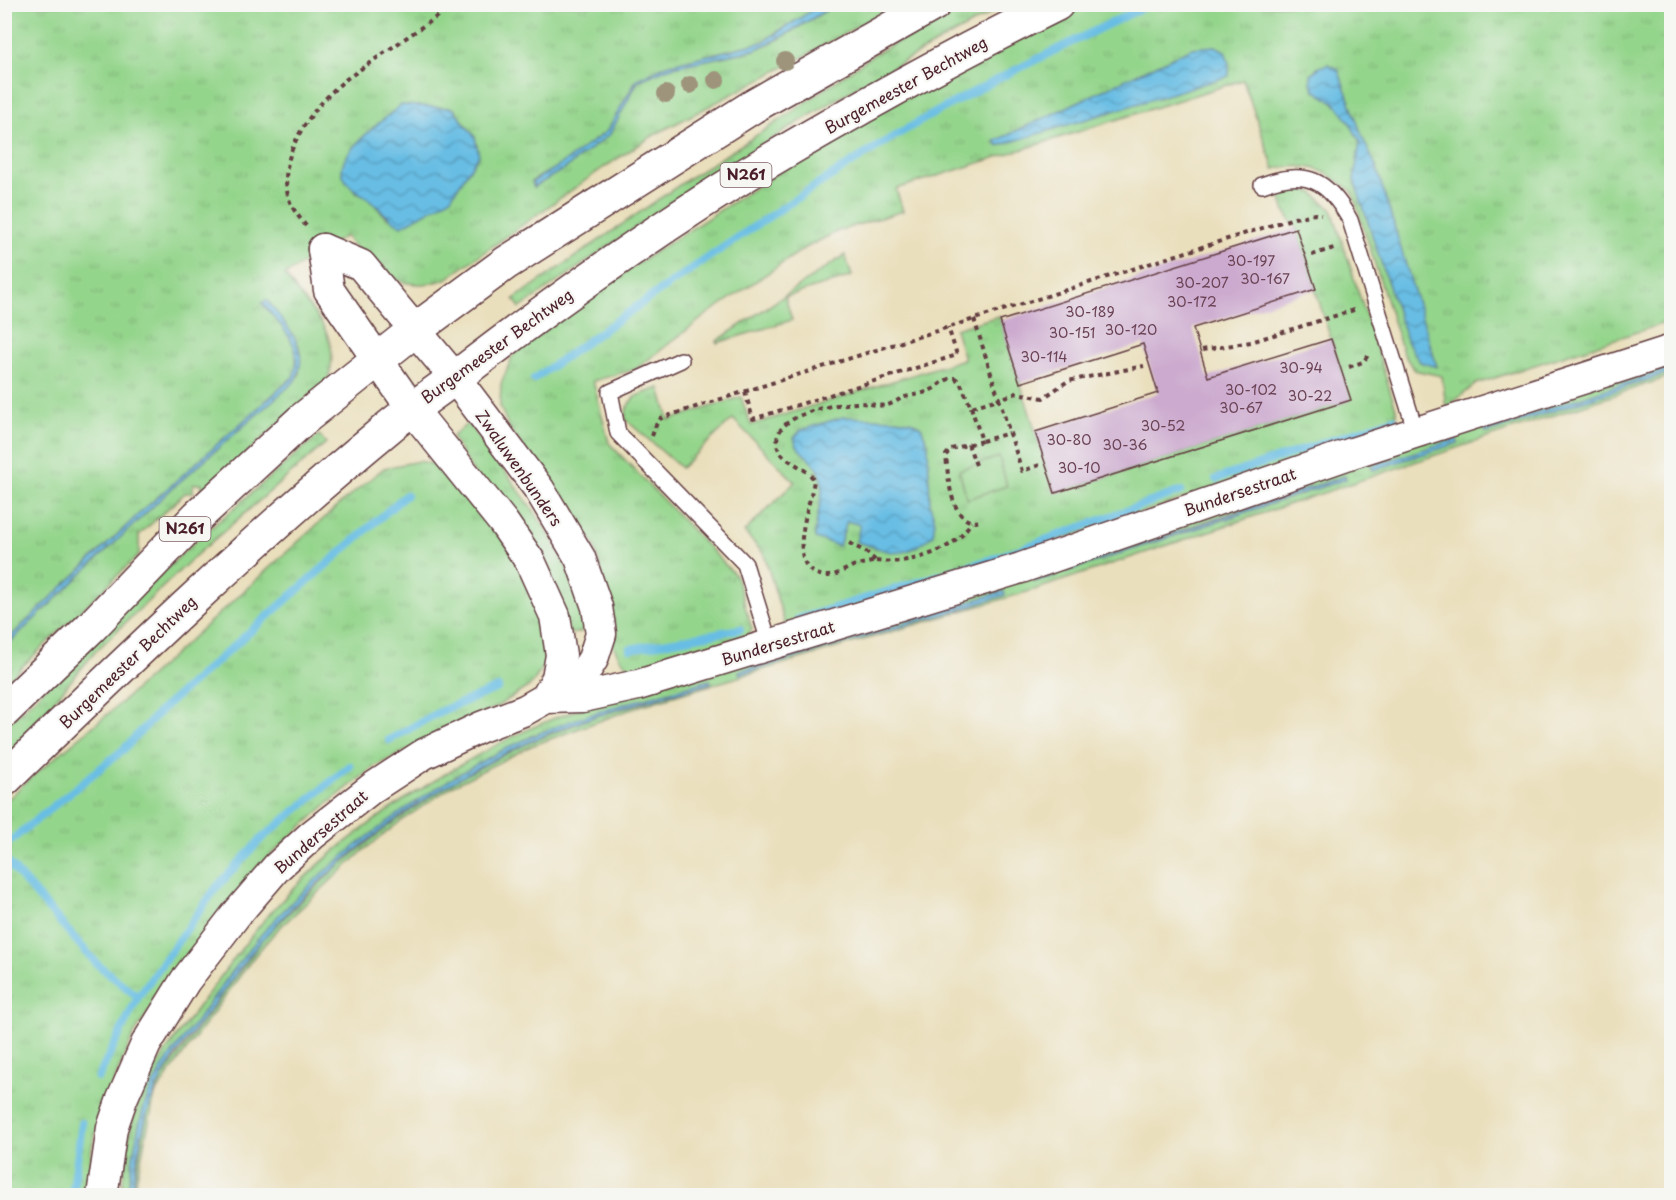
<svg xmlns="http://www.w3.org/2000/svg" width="1676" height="1200" viewBox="0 0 1676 1200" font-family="'Playpen Sans',sans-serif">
	<defs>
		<pattern id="grass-tufts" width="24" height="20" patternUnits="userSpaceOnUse" patternTransform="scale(1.5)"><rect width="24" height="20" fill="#94d58c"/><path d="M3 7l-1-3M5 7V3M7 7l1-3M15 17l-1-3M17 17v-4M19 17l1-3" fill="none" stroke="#81b679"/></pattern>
		<pattern id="water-waves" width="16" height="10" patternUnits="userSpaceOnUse" patternTransform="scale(1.5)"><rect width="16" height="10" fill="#67bde4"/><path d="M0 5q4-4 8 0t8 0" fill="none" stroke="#5799b9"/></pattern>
	</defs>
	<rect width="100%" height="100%" fill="#f6f6f2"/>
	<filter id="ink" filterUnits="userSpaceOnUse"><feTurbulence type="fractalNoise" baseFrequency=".0167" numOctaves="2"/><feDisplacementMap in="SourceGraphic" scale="12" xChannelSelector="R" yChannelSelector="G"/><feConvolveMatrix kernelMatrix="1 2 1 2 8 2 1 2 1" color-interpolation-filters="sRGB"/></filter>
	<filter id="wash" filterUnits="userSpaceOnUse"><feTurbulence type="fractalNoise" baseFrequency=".008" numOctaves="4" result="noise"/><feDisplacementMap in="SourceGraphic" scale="24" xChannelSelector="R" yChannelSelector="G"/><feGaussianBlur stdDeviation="1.35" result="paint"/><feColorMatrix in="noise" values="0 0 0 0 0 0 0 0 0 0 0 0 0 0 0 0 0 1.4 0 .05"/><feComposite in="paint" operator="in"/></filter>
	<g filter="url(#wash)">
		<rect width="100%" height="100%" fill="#eadfbc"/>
		<g fill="url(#grass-tufts)" stroke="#6f7a5c" stroke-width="1.5" fill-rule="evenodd">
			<path d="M5 5H822L775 33 763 42 667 65 637 79 607 131 563 163 532 181 534 187 566 168 610 134 638 81 668 68 754 50 779 39 835 5H895L803 57 654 135 603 168 446 279C398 296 374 268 345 236L285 275C307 310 344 331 328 379L202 493V484H193V493H185L139 535V555L5 683V647L168 492 264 408 299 375V346L267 300 297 350V368L293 377 142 511 5 642ZM453 108 475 137 388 219 368 198 353 190Z"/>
			<polygon points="965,5 1006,5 855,88 698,184 520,308 514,299 691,177 785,117 873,55"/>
			<path d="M1077 5H1671V321L1476 384 1446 408 1442 376 1414 370 1403 353 1352 191C1323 169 1311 162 1274 169L1243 80 896 189 903 211 838 231 805 248 709 313 636 369 593 381 609 443 736 576 752 629 743 642 636 674 620 658 613 645 615 625 594 544 509 428 500 406 501 384 513 355 588 298 641 261 826 142 1018 34Z"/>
			<path d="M1296 189 1312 192 1332 210 1396 409 1397 424 1392 429 787 631 764 554 744 532 795 482 733 419 681 468 625 419C627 394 640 395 660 388L669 420 741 397 751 425 964 359 955 329 999 316 1055 493 1350 400 1296 228 1285 212 1279 193Z"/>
			<polygon points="845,255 852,276 785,297 792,320 717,343 717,341"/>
			<path d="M1671 354V368L1485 430 1487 433 1671 372V376L1037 589 640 706 531 746 454 785 401 821 364 850 275 932 253 958 171 1071 155 1095 133 1195H131L149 1105 163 1076 267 934 336 868 387 827 432 796 458 779 502 756 528 743 594 717 711 683 710 680 596 713 534 735 448 782 396 816 330 869 266 930 229 976 158 1075 144 1107 127 1195 121 1196C125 1164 127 1132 139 1102 155 1062 182 1029 207 995 229 966 249 936 274 909 319 859 372 819 429 784 475 755 520 730 571 712ZM1345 476 1346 479 1035 582 1217 517ZM1003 591 1004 595 968 607 739 673V671L877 631Z"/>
			<path d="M468 423C507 475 550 525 575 585 581 598 583 612 586 625V631L571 634 452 437Z"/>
			<polygon points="319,435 326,443 193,558 96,651 5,759 5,727 190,546"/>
			<polygon points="419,461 437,465 455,475 511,551 549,635 546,663 531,685 498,706 375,766 326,805 260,864 164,988 134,1034 115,1078 92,1145 87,1195 5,1196 5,802 26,782 116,707 341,503 384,468"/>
		</g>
		<polygon fill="#94d58c" stroke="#6f7a5c" stroke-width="1.5" points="999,457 1007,486 967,499 959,470"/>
		<g fill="url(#water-waves)" stroke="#586e88" stroke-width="1.5">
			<polygon points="822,4 835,5 778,39 754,50 668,68 638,81 610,134 566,168 534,187 532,182 563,163 607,131 637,79 667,65 763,42 775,34 777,36 776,34 781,30"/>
			<polygon points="1215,46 1225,51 1229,63 1229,76 998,146 995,141 1192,48"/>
			<polygon points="1328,64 1338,69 1364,141 1376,166 1437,367 1420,362 1407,341 1354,180 1360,142 1348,120 1334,102 1315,91 1311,82 1311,75 1317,68"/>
			<path d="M401 105 453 108 475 137 479 155 450 199 402 226C385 218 380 207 366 197 356 191 347 186 343 175 334 154 387 117 401 105Z"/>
			<path d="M267 300C285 325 314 350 294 382L168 492 5 647V642L142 511 293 377C306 345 280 326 262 303Z"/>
			<polygon points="1671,368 1671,372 1486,433 1485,429"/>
			<path d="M843 417 896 419 913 422 921 427 928 444 930 505 935 520 933 535C899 563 893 551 856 542L860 525 847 521 839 546 815 538C814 515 830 489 817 468 809 455 798 454 794 438L801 430Z"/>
			<polygon points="1457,439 1458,443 1373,470 1371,466"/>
			<polygon points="1345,476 1346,479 1035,582 1035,580"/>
			<polygon points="1004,591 1005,595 968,607 740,674 739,671 877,631"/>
			<path d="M710 680 711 683C649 700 585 716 527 743 430 788 340 854 269 932 250 953 233 977 217 1000 196 1029 167 1061 154 1094 141 1126 137 1162 131 1195H127C132 1166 135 1135 144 1107 155 1072 180 1043 201 1015 222 986 243 955 267 928 334 854 442 776 533 736 590 711 651 697 710 680Z"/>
		</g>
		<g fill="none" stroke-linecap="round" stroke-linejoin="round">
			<g stroke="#67bde4" stroke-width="8">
				<path d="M534 379C645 300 757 222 872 150 960 95 1057 49 1150 4"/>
				<polyline points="1216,479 1394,419"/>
				<polyline points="798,619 992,559 1181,491"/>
				<polyline points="630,649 740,629"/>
				<polyline points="389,740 441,711 498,688"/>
				<polyline points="4,846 124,749 162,709 406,495"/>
				<polyline points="4,858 97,964 138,997"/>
				<polyline points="98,1078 138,997 216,888 262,838 350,766"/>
				<polyline points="72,1196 82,1123"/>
			</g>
		</g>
		<g id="blocks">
			<polygon fill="#ccaacf" points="1296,228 1316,289 1193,328 1208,377 1331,339 1351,400 1055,493 1035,432 1158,393 1143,344 1020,383 1000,321"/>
		</g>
	</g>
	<g filter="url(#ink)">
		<use href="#blocks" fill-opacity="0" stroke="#623c41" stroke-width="1.5"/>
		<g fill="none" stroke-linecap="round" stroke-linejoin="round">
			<g stroke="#623c41" stroke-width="18">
				<g id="lane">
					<path d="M1262 185C1306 168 1328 180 1350 220L1416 432"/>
					<polyline points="681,360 610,392 618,433 745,564 770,645"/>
				</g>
			</g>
			<g stroke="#623c41" stroke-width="33">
				<g id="street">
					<polyline points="323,249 361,265 415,330 455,378 539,489 580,558 597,607 601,634 593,659 583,675 571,687 549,696"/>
					<polyline points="323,249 329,290 412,409 503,522 530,561 555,616 561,655 557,678 546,698"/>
					<polyline points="102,1196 112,1128 122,1099 146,1044 185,981 235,916 277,867 312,835 372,788 424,754 481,727 525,710 546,698 583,697 638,685 1021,568 1352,453 1672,350"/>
				</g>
			</g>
			<g stroke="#623c41" stroke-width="36">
				<g id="primary">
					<polyline points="4,711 90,628 198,516 302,420 415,330 506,263 752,107 934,4"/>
					<path d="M4 780C129 659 254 538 389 427 414 406 442 388 468 368 564 295 663 224 767 162 862 106 958 53 1057 4"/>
				</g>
			</g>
			<g stroke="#623c41" stroke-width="4" stroke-dasharray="4.5 4.5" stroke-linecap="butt">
				<path d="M306 226C300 218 292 209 289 199 275 154 314 106 345 80L455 4"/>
				<polyline points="1312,255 1337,247"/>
				<polyline points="974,319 999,399 1017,393 1043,398 1068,381 1144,366"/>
				<polyline points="1202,350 1251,342 1357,309"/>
				<polyline points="1349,367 1363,362 1369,354"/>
				<polyline points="745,392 753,419 957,355 948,327"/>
				<path d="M971 407 982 441 951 449 946 455C948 474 950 529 981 521"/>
				<polyline points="652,436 656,425 661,418 1294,218 1315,214 1321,215"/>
				<polyline points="982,441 1009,433"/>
				<polyline points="968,444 976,465"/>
				<path d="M849 543 866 552 876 561C868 563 860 564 853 566 844 570 836 576 827 576 781 573 811 505 814 480 806 465 777 461 777 442 776 413 838 403 860 403 869 403 879 407 888 405 894 403 899 399 905 397 913 395 923 394 931 390 940 386 944 378 955 378L960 382 971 407 999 399 1022 471 1043 464"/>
				<path d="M876 561C904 564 938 556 960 537 964 533 968 526 972 522"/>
			</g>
			<use href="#lane" stroke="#fff" stroke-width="15"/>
			<use href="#street" stroke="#fff" stroke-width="30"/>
			<use href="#primary" stroke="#fff" stroke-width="33"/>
		</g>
		<g fill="#9e947c">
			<circle cx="785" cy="61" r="9"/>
			<circle cx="716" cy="80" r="9"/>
			<circle cx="690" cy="85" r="9"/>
			<circle cx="666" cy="94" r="9"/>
		</g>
	</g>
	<g text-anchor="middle" stroke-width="4.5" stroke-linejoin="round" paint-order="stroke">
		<g font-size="14" fill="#6a4254">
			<text x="1251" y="266">30-197</text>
			<text x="1265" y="284">30-167</text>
			<text x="1202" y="288">30-207</text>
			<text x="1192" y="307">30-172</text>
			<text x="1090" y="317">30-189</text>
			<text x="1131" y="335">30-120</text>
			<text x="1072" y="338">30-151</text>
			<text x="1044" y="362">30-114</text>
			<text x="1301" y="373">30-94</text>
			<text x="1251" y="395">30-102</text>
			<text x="1310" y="401">30-22</text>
			<text x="1241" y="413">30-67</text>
			<text x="1163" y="431">30-52</text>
			<text x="1069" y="445">30-80</text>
			<text x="1125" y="450">30-36</text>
			<text x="1079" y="473">30-10</text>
		</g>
		<g fill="#f6f6f2" stroke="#7e6067" stroke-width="1.5">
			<rect x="720.5" y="163" width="51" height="24" rx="4.5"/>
			<rect x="159.5" y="517" width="51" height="24" rx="4.5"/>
		</g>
		<g font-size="15" font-weight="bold" fill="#4a1f2b">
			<text x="746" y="180">N261</text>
			<text x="185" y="534">N261</text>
		</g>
		<g font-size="16" fill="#4a1f2b" stroke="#f6f6f2">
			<text transform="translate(906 85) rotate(-29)" y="6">Burgemeester Bechtweg</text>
			<text transform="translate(497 346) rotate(-36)" y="6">Burgemeester Bechtweg</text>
			<text transform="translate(519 468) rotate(55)" y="6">Zwaluwenbunders</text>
			<text transform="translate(1240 492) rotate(-19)" y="6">Bundersestraat</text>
			<text transform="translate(778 643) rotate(-17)" y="6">Bundersestraat</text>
			<text transform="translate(128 662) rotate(-44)" y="6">Burgemeester Bechtweg</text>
			<text transform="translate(321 832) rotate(-41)" y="6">Bundersestraat</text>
		</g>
	</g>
	<rect width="1676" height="1200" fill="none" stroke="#f6f6f2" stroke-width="24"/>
</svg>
